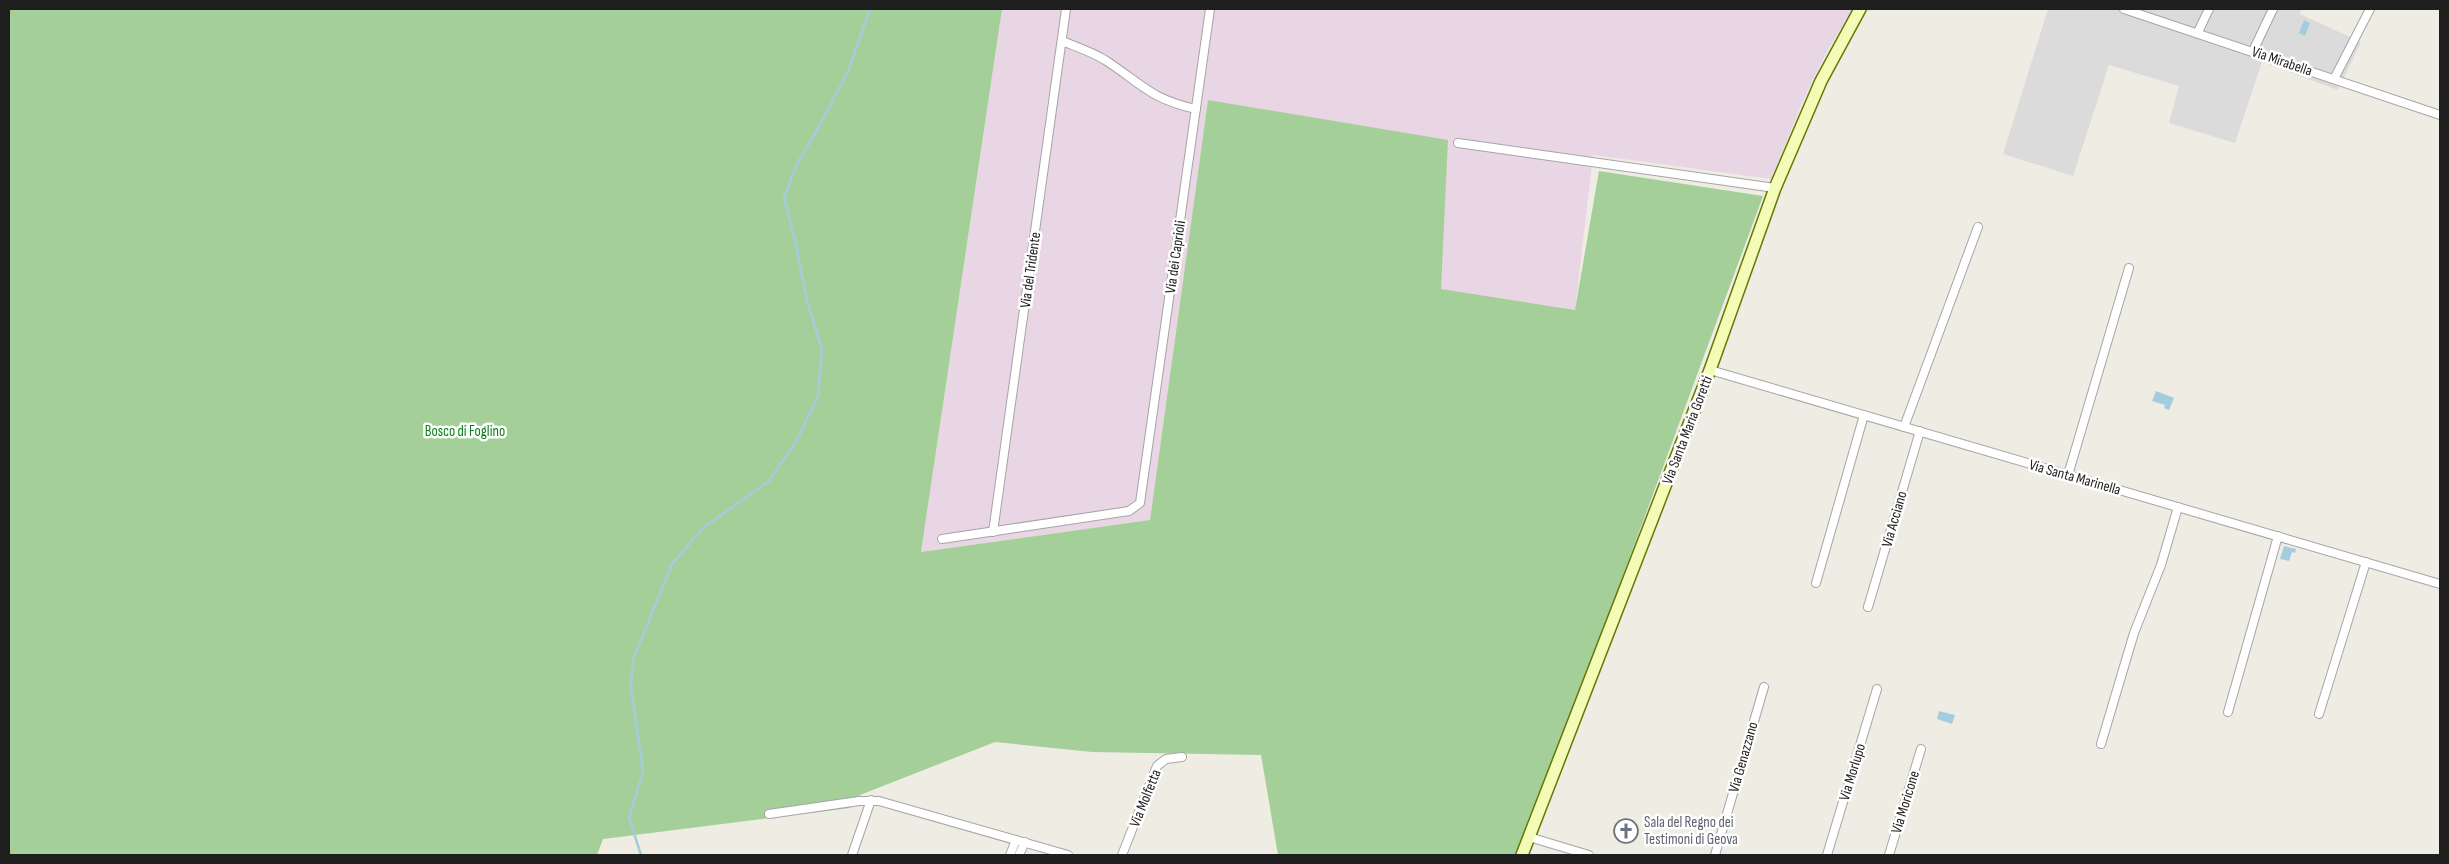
<svg xmlns="http://www.w3.org/2000/svg" width="2449" height="864" viewBox="0 0 2449 864" font-family="'Sofia Sans Condensed',sans-serif">
	<rect width="100%" height="100%" fill="#efece4"/>
	<polygon fill="#dcdbdb" points="2048,9 2301,9 2300,14 2361,42 2338,90 2262,62 2235,143 2169,123 2179,86 2109,65 2073,176 2003,154"/>
	<polygon fill="#e9d6e4" points="1002,9 1852,9 1825,55 1803,101 1771,179 1593,155 1575,310 1440,289 1208,100 1150,520 921,552"/>
	<polygon fill="#a5cf98" points="9,9 1002,9 921,552 1150,520 1208,100 1448,140 1441,289 1575,310 1599,171 1763,196 1520,855 1278,855 1261,755 1092,752 995,742 860,795 850,808 603,839 597,855 9,855"/>
	<g fill="#a3cdde">
		<polygon points="2304,20 2310,23 2305,36 2299,33"/>
		<polygon points="2156,391 2174,398 2169,410 2164,408 2165,405 2152,401"/>
		<polygon points="2284,546 2296,549 2295,553 2292,552 2289,561 2280,559"/>
		<polygon points="1939,711 1955,715 1952,724 1937,719"/>
	</g>
	<g fill="none" stroke-linecap="round" stroke-linejoin="round">
		<polyline stroke="#a3cdde" stroke-width="2.5" points="641,855 629,818 643,771 631,688 633,660 672,564 703,528 769,481 797,440 818,396 822,349 808,305 795,241 784,197 798,162 819,127 849,69 870,9"/>
		<g stroke="#a5a5a5" stroke-width="10">
			<g id="minor">
				<polyline points="2124,9 2440,115"/>
				<polyline points="2198,32 2209,9"/>
				<path d="M1062 41C1077 47 1092 52 1105 60 1142 84 1150 99 1196 109"/>
				<polyline points="2253,51 2273,9"/>
				<polyline points="2334,79 2370,9"/>
				<polyline points="1458,143 1775,188"/>
				<polyline points="1710,370 2440,584"/>
				<polyline points="1904,427 1978,227"/>
				<polyline points="2068,475 2129,268"/>
				<polyline points="993,532 1066,9"/>
				<polyline points="942,539 1129,511 1140,503 1210,9"/>
				<polyline points="1816,583 1864,415"/>
				<polyline points="1868,607 1920,431"/>
				<polyline points="2228,712 2278,536"/>
				<polyline points="2319,714 2366,562"/>
				<polyline points="2101,744 2134,633 2161,565 2178,507"/>
				<polyline points="769,814 859,801 879,801 1068,855"/>
				<polyline points="1529,837 1589,855"/>
				<polyline points="852,855 871,800"/>
				<polyline points="1010,855 1016,840"/>
				<polyline points="1019,855 1025,842"/>
				<polyline points="1122,855 1157,766 1166,759 1182,757"/>
				<polyline points="1715,855 1764,687"/>
				<polyline points="1827,855 1877,689"/>
				<polyline points="1889,855 1921,749"/>
			</g>
		</g>
		<g stroke="#647803" stroke-width="14">
			<polyline id="secondary" points="1522,855 1710,370 1775,188 1821,81 1860,9"/>
		</g>
		<use href="#minor" stroke="#fff" stroke-width="8"/>
		<use href="#secondary" stroke="#f3fbb6" stroke-width="11"/>
	</g>
	<defs>
		<g id="church-ring" transform="scale(1.25)"><circle r="9.5" fill="#fff" stroke="#6b7280" stroke-width="1.5"/><path d="M-1.2-6h2.4v3.5h3.3v2.4h-3.3V6h-2.4V-.1h-3.3v-2.4h3.3Z" fill="#6b7280"/></g>
	</defs>
	<g fill-rule="evenodd">
		<use href="#church-ring" x="1626" y="831"/>
	</g>
	<g text-anchor="middle" stroke-width="5" stroke-linejoin="round" paint-order="stroke">
		<g font-size="15" fill="#1e1e1e" stroke="#fff">
			<text transform="translate(2282 61) rotate(19)" y="5">Via Mirabella</text>
			<text transform="translate(1175 257) rotate(-82)" y="5">Via dei Caprioli</text>
			<text transform="translate(1030 270) rotate(-82)" y="5">Via del Tridente</text>
			<text transform="translate(1687 430) rotate(-69)" y="5">Via Santa Maria Goretti</text>
			<text transform="translate(2075 477) rotate(16)" y="5">Via Santa Marinella</text>
			<text transform="translate(1894 519) rotate(-74)" y="5">Via Acciano</text>
			<text transform="translate(1743 757) rotate(-74)" y="5">Via Genazzano</text>
			<text transform="translate(1852 772) rotate(-73)" y="5">Via Morlupo</text>
			<text transform="translate(1145 798) rotate(-68)" y="5">Via Molfetta</text>
			<text transform="translate(1905 802) rotate(-73)" y="5">Via Moricone</text>
		</g>
		<g font-size="15" fill="#097f1a" stroke="#fff">
			<text x="465" y="436">Bosco di Foglino</text>
		</g>
		<g font-size="15" fill="#5b616d" stroke="#fff" text-anchor="start">
			<text x="1644" y="827">Sala del Regno dei<tspan x="1644" dy="17">Testimoni di Geova</tspan></text>
		</g>
	</g>
	<rect width="2449" height="864" fill="none" stroke="#1e1e1e" stroke-width="20"/>
</svg>
